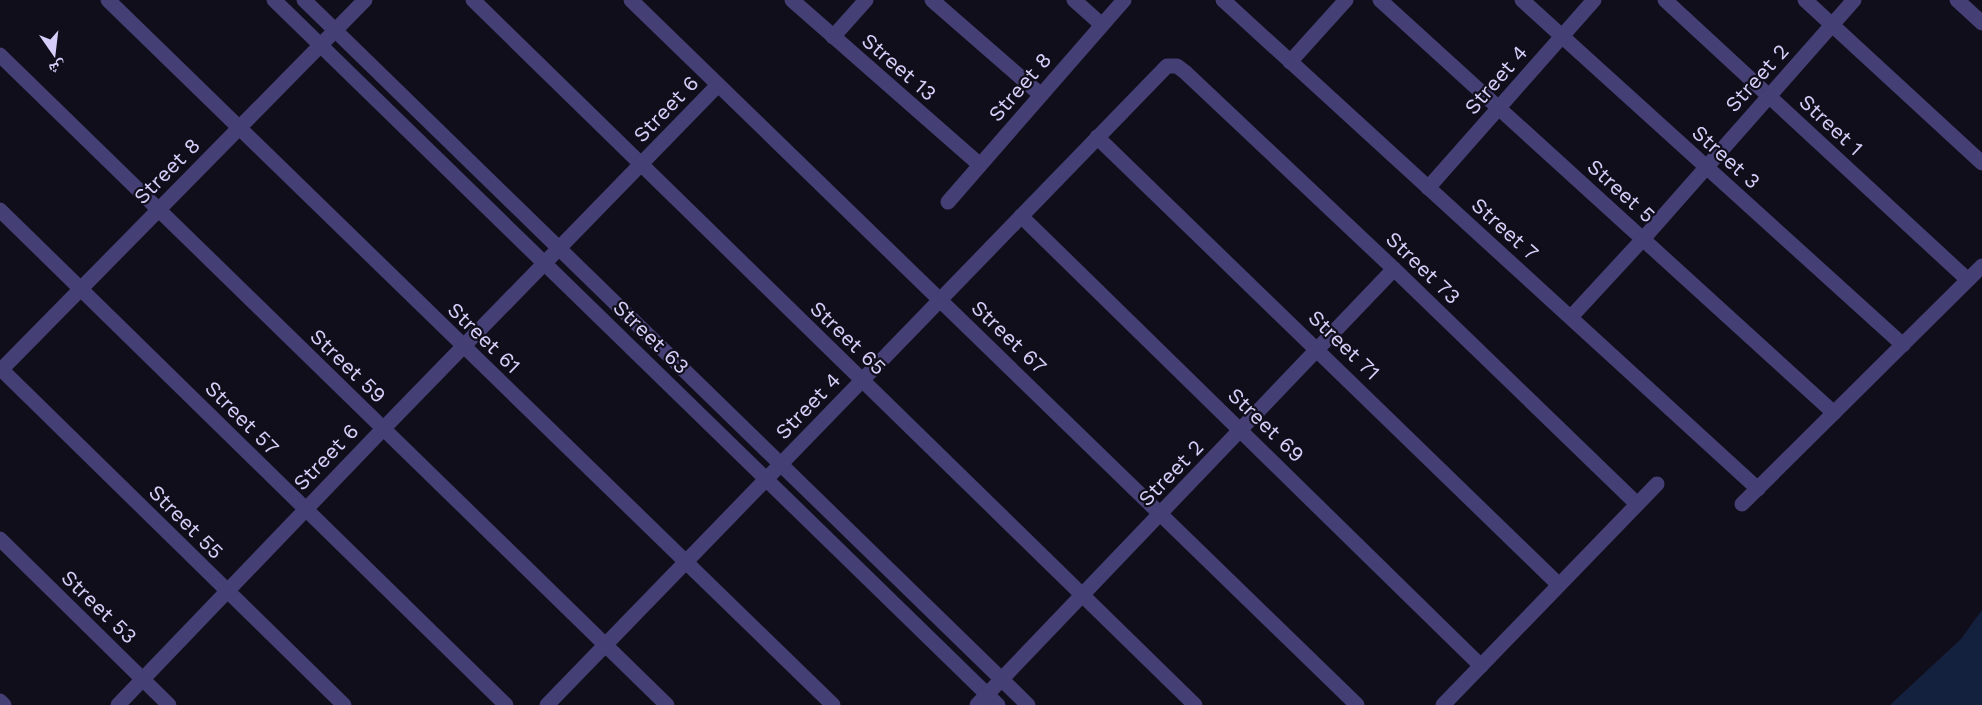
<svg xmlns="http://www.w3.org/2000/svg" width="1982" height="705" viewBox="0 0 1982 705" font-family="'Work Sans','Noto Naskh Arabic',sans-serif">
	<rect width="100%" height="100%" fill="#110e1b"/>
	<polygon fill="#14213e" points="1982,610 1982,705 1890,705 1961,639"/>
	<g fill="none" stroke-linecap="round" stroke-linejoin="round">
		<g stroke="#443f74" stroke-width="15">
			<polyline points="108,0 833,705"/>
			<polyline points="274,0 998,705"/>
			<polyline points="304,0 1028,705"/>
			<polyline points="473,0 1195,705"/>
			<polyline points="631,0 1357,705"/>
			<polyline points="792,0 980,165"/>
			<polyline points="932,0 1041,95"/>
			<polyline points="1074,0 1102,25"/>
			<polyline points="1223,0 1758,489"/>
			<polyline points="1380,0 1834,413"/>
			<polyline points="1522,0 1903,345"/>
			<polyline points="1665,0 1968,280"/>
			<polyline points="1805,0 1982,163"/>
			<polyline points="1957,0 1982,23"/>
			<polyline points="833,37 866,0"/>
			<polyline points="0,55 667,705"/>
			<polyline points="1290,62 1346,0"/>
			<polyline points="1097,137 1559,585"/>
			<polyline points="1428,188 1594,0"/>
			<polyline points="948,202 1124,0"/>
			<polyline points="0,210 506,705"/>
			<polyline points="1021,216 1481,666"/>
			<polyline points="1571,317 1643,239 1854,0"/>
			<polyline points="0,368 344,705"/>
			<polyline points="0,371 365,0"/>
			<polyline points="1742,504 1982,266"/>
			<polyline points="0,539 169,705"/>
			<polyline points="0,701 4,705"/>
			<polyline points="118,705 383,429 718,85"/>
			<polyline points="547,705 1167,66 1177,66 1185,72 1394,269 1637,504"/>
			<polyline points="977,705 1394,269"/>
			<polyline points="1443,705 1657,484"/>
		</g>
	</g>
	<g text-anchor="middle" stroke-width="4.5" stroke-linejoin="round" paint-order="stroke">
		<g font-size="21" fill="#d6cef8" stroke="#110e1b">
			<text transform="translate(899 67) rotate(41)" y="7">Street 13</text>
			<text transform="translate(1757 78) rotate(-48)" y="7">Street 2</text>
			<text transform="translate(1496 80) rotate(-49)" y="7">Street 4</text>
			<text transform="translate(1020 87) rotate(-49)" y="7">Street 8</text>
			<text transform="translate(666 109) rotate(-46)" y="7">Street 6</text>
			<text transform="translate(1831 125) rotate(43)" y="7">Street 1</text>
			<text transform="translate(1726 157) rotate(42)" y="7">Street 3</text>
			<text transform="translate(167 171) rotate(-45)" y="7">Street 8</text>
			<text transform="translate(1621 191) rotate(42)" y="7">Street 5</text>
			<text transform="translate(1505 229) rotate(42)" y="7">Street 7</text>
			<text transform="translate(1423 268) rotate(44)" y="7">Street 73</text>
			<text transform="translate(651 337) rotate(44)" y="7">Street 63</text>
			<text transform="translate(1009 337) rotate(44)" y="7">Street 67</text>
			<text transform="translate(484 338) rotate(44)" y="7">Street 61</text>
			<text transform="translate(848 338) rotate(44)" y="7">Street 65</text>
			<text transform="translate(1344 345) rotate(44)" y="7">Street 71</text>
			<text transform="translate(348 366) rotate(44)" y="7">Street 59</text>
			<text transform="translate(808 406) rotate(-46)" y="7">Street 4</text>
			<text transform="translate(242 418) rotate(45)" y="7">Street 57</text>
			<text transform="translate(1266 425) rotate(44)" y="7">Street 69</text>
			<text transform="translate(326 457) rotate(-46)" y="7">Street 6</text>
			<text transform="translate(1171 473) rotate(-46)" y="7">Street 2</text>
			<text transform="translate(186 522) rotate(45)" y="7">Street 55</text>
			<text transform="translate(99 607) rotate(44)" y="7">Street 53</text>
		</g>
	</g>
	<g transform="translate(54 54) rotate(166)" stroke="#110e1b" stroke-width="4.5" paint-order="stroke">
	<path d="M0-4.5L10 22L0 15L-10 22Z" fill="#d6cef8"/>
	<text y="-9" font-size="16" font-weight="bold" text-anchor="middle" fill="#d6cef8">ش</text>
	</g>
</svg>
